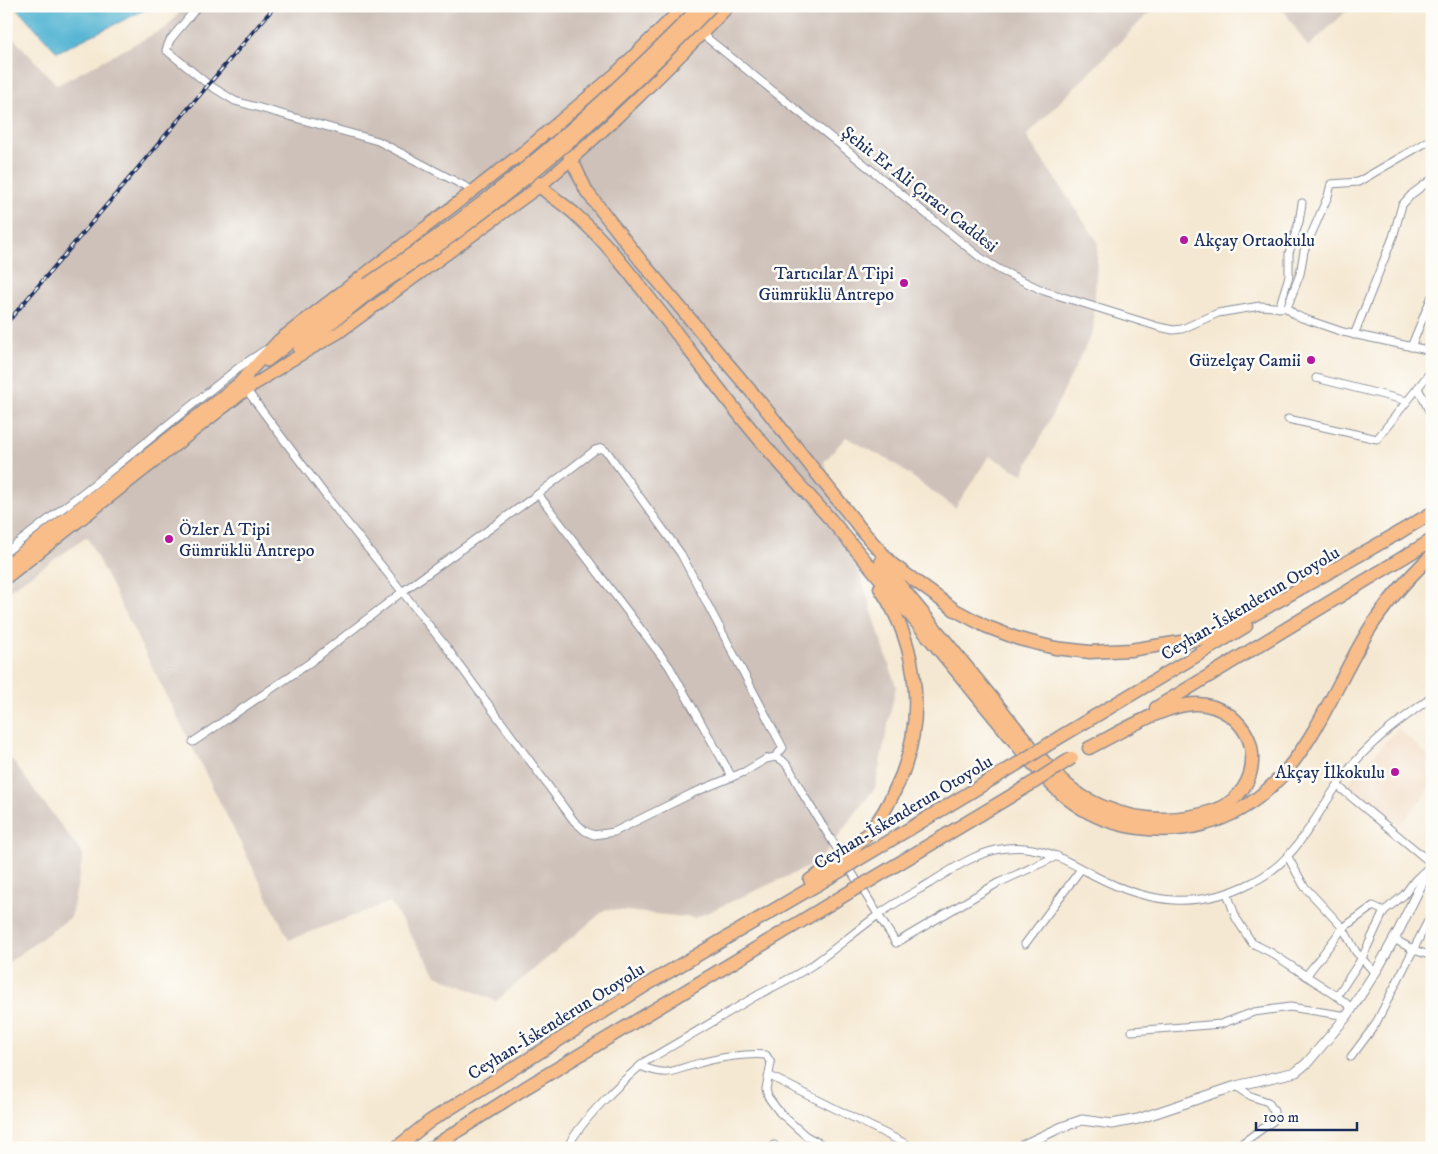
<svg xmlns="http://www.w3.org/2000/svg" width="1438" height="1154" viewBox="0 0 1438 1154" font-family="'IM FELL DW Pica',serif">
	<rect width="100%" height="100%" fill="#fdfcf7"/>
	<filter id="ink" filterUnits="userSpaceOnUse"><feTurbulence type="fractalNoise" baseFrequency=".02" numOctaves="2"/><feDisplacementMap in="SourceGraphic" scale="10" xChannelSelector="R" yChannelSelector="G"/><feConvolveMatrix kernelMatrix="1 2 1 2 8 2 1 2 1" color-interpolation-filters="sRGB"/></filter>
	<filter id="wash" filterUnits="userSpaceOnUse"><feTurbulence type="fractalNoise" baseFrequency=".0096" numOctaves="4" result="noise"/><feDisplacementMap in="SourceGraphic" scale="20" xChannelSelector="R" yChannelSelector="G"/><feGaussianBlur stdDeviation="1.12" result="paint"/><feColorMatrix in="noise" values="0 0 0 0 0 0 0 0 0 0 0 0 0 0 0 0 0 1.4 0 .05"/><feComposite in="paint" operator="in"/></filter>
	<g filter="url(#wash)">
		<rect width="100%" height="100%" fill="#f5e8d2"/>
		<polygon fill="#f0d5bc" points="1398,728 1432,760 1432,786 1399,826 1348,784"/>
		<g fill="#cec1b9">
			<polygon points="185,6 1156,6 1026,136 1098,242 1093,331 1023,474 989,456 955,508 892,462 846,437 824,462 896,686 875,788 817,863 695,918 606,909 496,1001 436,975 390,902 289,940 87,537 6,592 6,30 57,85 167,27"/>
			<polygon points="1281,6 1352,6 1308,47"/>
			<polygon points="6,752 83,855 71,917 6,964"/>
		</g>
		<polygon fill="#55b5d3" stroke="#387298" points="15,6 153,6 57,52"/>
	</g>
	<g filter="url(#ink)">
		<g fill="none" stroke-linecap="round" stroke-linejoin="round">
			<g stroke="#888c98" stroke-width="9">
				<g id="minor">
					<polyline points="198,6 170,40 166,50 209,85 235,101 378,141 472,190"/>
					<polyline points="702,34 981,258 1000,270 1044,291 1159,327 1173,330 1182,329 1218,313 1260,306 1287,308 1294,314 1302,318 1343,332 1432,351"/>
					<polyline points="1279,308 1289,276 1289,253 1299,222 1302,203"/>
					<polyline points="1287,308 1300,274 1304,251 1328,196 1331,184 1358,182 1432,139"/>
					<polyline points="1354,335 1393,237 1402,205 1412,194 1432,179"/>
					<polyline points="1411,347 1432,296"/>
					<polyline points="1316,378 1407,401"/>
					<polyline points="245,388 326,496 447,648 574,821 585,831 594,835 614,832 693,793 744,772 766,759 775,757 782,760 789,767 804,796 896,943 996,884 1057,856"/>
					<polyline points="1418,388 1432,417"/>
					<polyline points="1288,419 1377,439 1432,370"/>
					<polyline points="538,494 669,666 732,777"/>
					<polyline points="6,552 94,484 238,368 265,350"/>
					<polyline points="193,742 308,664 402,592 538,494 595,450 602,448 608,453 681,554 783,748 775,757"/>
					<polyline points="1338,786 1431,863"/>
					<polyline points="1288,857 1304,886 1343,928 1356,952 1375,973"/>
					<polyline points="1227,893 1236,918 1252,943 1270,952 1337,996 1352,1008"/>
					<polyline points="1394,939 1414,950 1432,956"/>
					<polyline points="1025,944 1081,869"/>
					<polyline points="1306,976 1343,928 1373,906 1384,911 1404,895 1415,880 1428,868"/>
					<polyline points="1337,996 1362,958 1384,911"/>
					<polyline points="1132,1031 1221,1024 1254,1012 1290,1007 1347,1016"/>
					<polyline points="1351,1057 1375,1025 1432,913"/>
					<path d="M640 1066C671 1078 671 1070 700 1063 717 1058 748 1053 766 1055L771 1063 766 1089 768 1097 780 1113 806 1136 829 1148"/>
					<polyline points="770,1076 906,1144 905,1148"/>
					<polyline points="1236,1086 1251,1096 1268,1102 1274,1111 1273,1121 1241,1144 1239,1148"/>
					<polyline points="774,1145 775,1148"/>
					<path d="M567 1148C582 1119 621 1082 646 1061 683 1040 719 1018 756 996 775 986 796 976 814 964 836 948 856 931 878 915 894 903 913 893 930 883 954 868 978 851 1007 848 1040 844 1067 861 1095 876 1149 904 1198 910 1253 882 1299 860 1317 810 1347 772 1370 741 1401 720 1432 697"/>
				</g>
			</g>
			<g stroke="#888c98" stroke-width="11">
				<g id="tertiary">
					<polyline points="1429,6 1432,9"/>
					<polyline points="1430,698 1432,707"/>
					<polyline points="1017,1148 1062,1127 1082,1120 1112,1124 1138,1119 1236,1086 1296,1072 1307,1063 1347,1016 1378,968 1399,930 1432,862"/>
				</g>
			</g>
			<g stroke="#888c98" stroke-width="14">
				<g id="trunk">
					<polyline points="299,349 372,291"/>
					<polyline points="267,361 367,284"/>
					<polyline points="241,381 279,340 522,153 615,74 684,6"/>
					<path d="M260 381 290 361 338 333 540 186C607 130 668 69 729 6"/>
					<polyline points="6,565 247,377"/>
					<polyline points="6,578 246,390 266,377"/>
				</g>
			</g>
			<g stroke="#888c98" stroke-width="15">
				<g id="motorway">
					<polyline points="548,131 557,137 567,150 587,192 641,261 765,408 864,533 892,564 955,610 985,626 1019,639 1055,648 1090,652 1130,650 1200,639 1239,623 1400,532"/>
					<path d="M522 153C524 162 526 170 532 178 543 192 565 204 578 217 604 240 625 267 646 294 681 338 714 384 750 428 776 460 804 490 831 520 865 560 898 600 931 640 957 672 983 703 1009 735 1029 759 1049 786 1075 804 1111 829 1162 836 1205 824 1297 799 1323 706 1367 633 1385 603 1407 579 1432 555"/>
					<polyline points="1393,536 1432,513"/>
					<path d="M881 562C921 611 960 659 1000 708 1022 735 1055 781 1085 798 1126 821 1172 825 1216 810 1239 801 1254 779 1252 754 1251 739 1243 726 1231 716 1221 709 1209 704 1196 704 1165 704 1117 734 1089 748"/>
					<polyline points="1156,708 1432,540"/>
					<polyline points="1060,737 1246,626"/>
					<path d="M848 853C857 845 865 837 872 828 881 818 888 805 894 792 927 727 921 649 880 588"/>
					<polyline points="854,862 1019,763"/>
					<polyline points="810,880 837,862"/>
					<polyline points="866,883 1036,781"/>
					<polyline points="396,1148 430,1121 648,984 842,870"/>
					<polyline points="431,1148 525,1088 853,890"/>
				</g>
			</g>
			<use href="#minor" stroke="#fff" stroke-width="7"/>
			<use href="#tertiary" stroke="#fff" stroke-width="9"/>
			<use href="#trunk" stroke="#f8bd89" stroke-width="11"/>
			<use href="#motorway" stroke="#f8bd89" stroke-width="12"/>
			<g stroke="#1b2f5e" stroke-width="4">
				<polyline id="rail" points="6,324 275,6"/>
			</g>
			<use href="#rail" stroke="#fdfcf7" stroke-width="2" stroke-dasharray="5.5" stroke-linecap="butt"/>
			<g stroke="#888c98" stroke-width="14" stroke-linecap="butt">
				<g id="trunk-bridge">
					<path d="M367 284C396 264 426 245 455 223 542 158 624 84 700 6"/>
					<path d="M372 291C401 271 431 252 460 230 550 163 634 87 712 6"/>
				</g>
			</g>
			<g stroke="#888c98" stroke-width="15" stroke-linecap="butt">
				<g id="motorway-bridge">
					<polyline points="1019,763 1060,737"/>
					<polyline points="1036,781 1072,758"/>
					<polyline points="837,862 848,853"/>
					<polyline points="842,870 854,862"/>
					<polyline points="853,890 866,883"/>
				</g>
			</g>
			<use href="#trunk-bridge" stroke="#f8bd89" stroke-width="11"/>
			<use href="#motorway-bridge" stroke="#f8bd89" stroke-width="12"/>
		</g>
	</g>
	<g fill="#b5179e" stroke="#fdfcf7" stroke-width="2">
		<circle cx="1184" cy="240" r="5"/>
		<circle cx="904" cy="283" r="5"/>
		<circle cx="1311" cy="360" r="5"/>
		<circle cx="169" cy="539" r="5"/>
		<circle cx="1395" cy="772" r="5"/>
	</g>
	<g text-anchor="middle" stroke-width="5" stroke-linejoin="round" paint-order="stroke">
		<g font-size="18" fill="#1b2f5e" stroke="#fdfcf7">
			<text transform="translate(920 189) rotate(38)" y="6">Şehit Er Ali Çıracı Caddesi</text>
			<text transform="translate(1250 603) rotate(-31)" y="6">Ceyhan-İskenderun Otoyolu</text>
			<text transform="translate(903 812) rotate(-31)" y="6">Ceyhan-İskenderun Otoyolu</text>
			<text transform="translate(556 1021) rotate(-32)" y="6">Ceyhan-İskenderun Otoyolu</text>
		</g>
		<g font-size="18" fill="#1b2f5e" stroke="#fdfcf7" text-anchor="end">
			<text x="1194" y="246" text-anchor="start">Akçay Ortaokulu</text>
			<text x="894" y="279">Tartıcılar A Tipi<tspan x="894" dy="21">Gümrüklü Antrepo</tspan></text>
			<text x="1301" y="366">Güzelçay Camii</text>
			<text x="179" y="535" text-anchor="start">Özler A Tipi<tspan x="179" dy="21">Gümrüklü Antrepo</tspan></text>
			<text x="1385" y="778">Akçay İlkokulu</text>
		</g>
	</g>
	<rect width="1438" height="1154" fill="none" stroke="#fdfcf7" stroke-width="25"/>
	<path d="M1256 1122v8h101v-8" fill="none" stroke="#1b2f5e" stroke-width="2.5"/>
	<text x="1263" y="1122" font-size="15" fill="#1b2f5e" stroke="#fdfcf7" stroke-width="4" paint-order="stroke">100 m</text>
</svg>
